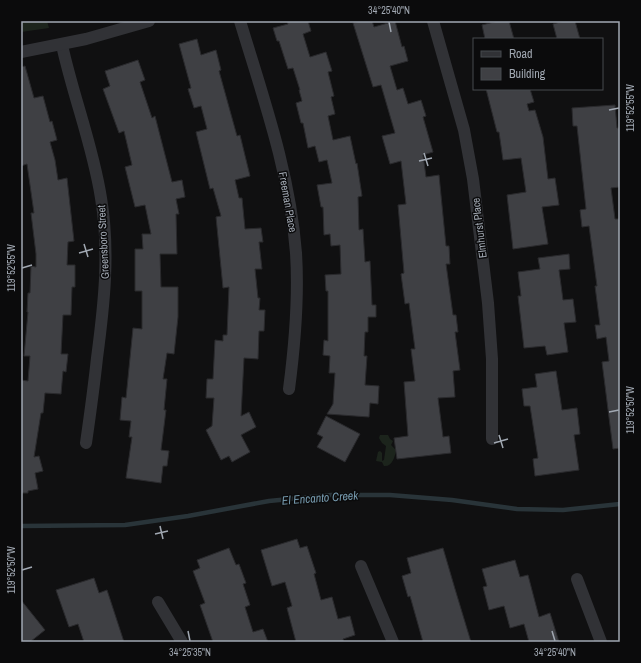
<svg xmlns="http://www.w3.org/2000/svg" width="641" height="663" viewBox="0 0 641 663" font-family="'Archivo Narrow',sans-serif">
	<rect width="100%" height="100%" fill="#101011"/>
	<g fill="#1c241c">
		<polygon points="21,21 47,21 49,28 21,32"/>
		<path d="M380 435H388L390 439 393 441 391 445 396 450C395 457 392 467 384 466L382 462 376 461 378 452 380 451 382 453V461L384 460 386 446 382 443 379 438Z"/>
	</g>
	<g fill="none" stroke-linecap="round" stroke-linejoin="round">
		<polyline stroke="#293439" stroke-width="4.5" points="21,526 125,525 188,516 269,501 331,495 390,495 452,500 517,509 563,510 620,504"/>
	</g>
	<g fill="#3f4044" stroke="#2a2a2d">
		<polygon points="287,21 308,21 311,31 303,34 310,57 326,52 332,71 328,72 334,96 331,97 335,114 328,116 333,140 350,136 356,164 357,163 362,196 358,197 359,230 363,229 365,262 370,261 372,305 376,305 376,317 368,317 368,332 365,332 364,356 367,356 365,385 379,386 378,404 370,403 369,417 327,414 333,404 335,373 329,373 330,356 323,355 324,340 328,341 328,291 326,291 325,275 341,274 340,245 331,246 330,234 324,235 323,207 321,207 317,185 332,183 327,160 319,162 315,146 308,148 303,123 301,123 296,103 302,101 299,90 300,90 293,68 288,69 279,41 277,41 273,28 288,24"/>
		<polygon points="360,21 372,21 374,27 395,21 402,47 404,46 408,61 390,66 397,90 403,88 408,104 421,100 426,116 423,117 433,152 423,155 426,177 439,175 446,246 449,246 450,264 446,264 453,315 456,315 458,332 455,332 460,370 453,371 455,397 438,398 443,437 449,436 451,453 397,459 394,438 408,436 404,382 415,381 411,349 415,349 409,303 405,304 401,274 404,273 398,205 406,204 401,161 390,164 382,136 395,133 381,85 373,87 353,23"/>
		<polygon points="498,21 509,21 514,39 485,39 482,25"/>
		<polygon points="564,21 575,21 580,39 557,39 553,24"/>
		<polygon points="197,39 201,55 216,50 221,70 219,71 237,136 240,135 250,176 235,180 239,198 242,198 245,229 261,228 263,242 259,242 262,269 255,269 258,298 260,298 259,310 265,310 264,331 259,331 258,359 244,358 241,416 249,412 256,427 241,435 250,452 232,462 229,456 221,460 206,430 212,426 214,398 206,398 207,379 213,379 215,340 223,341 223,335 227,335 229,287 223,288 216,217 221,216 213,188 210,189 196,132 207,129 201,106 194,108 188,89 191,88 179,44"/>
		<polygon points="138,60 145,80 140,82 152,118 155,116 172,182 182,180 185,197 176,199 179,214 176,214 177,254 160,254 161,287 178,287 178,317 174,354 167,353 163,379 167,379 164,410 166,410 161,450 169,451 167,466 163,466 161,483 126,478 132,437 129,437 131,421 120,420 122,397 126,398 133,328 142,329 142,291 135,291 135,249 143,249 142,234 151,234 145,205 135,207 125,167 132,165 124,131 119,133 103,89 110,86 105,71"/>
		<polygon points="25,66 34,98 43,96 50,122 52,121 57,140 50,142 55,160 58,180 67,178 74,241 68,242 67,265 75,265 75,287 72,287 71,315 63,315 61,354 68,354 66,372 63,371 61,394 45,393 43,413 41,413 34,457 39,456 43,471 35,473 38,489 28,491 28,493 21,493 21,380 28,381 30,356 24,356 28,312 27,312 28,293 30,293 31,266 36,267 36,254 31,213 34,213 27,164 21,166 21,67"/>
		<polygon points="486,89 530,89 534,102 527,104 529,111 535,110 543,137 548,179 555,178 559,205 542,207 548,244 513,249 507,195 526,192 521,158 503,160 499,132 497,132"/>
		<polygon points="615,105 617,128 620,128 620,187 611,188 615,219 620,219 620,448 613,449 602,362 609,361 606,337 597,339 595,325 600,325 595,286 597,286 589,226 582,227 580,210 586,209 577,126 573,126 572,108"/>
		<polygon points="569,254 570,269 559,270 563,300 573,299 576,322 564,323 568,352 547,355 545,346 524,348 518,296 521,296 518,272 540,269 538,258"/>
		<polygon points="556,371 562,410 577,408 580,434 574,435 579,470 535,476 533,459 538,458 530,406 524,406 522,389 537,387 535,374"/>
		<polygon points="326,416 360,434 345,462 317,447 323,437 317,434"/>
		<polygon points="297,539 300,548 307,546 316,573 314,574 321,600 332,597 338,619 350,616 355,635 343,639 344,642 296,642 287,608 292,606 285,582 272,586 261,550"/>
		<polygon points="229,548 236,565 239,564 246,583 243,584 250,605 245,607 253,632 263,629 268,642 213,642 200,605 205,603 193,571 200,568 197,560"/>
		<polygon points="443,548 455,589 471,642 423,642 410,596 408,597 402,576 411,573 407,558"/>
		<polygon points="515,560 520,577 528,575 539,617 550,613 559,642 529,642 524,624 510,628 504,606 489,610 483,587 487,586 482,569"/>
		<polygon points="94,578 99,593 107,590 124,642 84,642 78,624 69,627 56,590"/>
		<polygon points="21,600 45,630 30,642 21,642"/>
	</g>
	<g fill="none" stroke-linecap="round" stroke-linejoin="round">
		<g stroke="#313236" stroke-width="12">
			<path d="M240 21C263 97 290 173 296 253 299 299 295 343 289 389"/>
			<polyline points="433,21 464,130 473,179 488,303 492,359 492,439"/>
			<path d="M62 45C73 96 93 146 101 198 110 252 104 305 97 358 94 386 90 415 86 443"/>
			<polyline points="21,52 86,39 149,21"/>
			<polyline points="361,566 393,642"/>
			<polyline points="577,579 601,642"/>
			<polyline points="158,602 182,642"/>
		</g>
	</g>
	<path fill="none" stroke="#a1a8b2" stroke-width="1.5" d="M389 22 391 32M609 110 619 108M424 153 428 166M419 161 432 158M84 244 88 257M79 253 93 249M22 268 32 265M609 412 619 410M499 435 503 448M494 443 508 439M160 526 163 539M155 534 168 531M22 570 32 567M188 631 190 641M552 631 555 641"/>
	<g text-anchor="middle" stroke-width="3" stroke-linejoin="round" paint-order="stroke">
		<g font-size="11" fill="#a1a8b2" stroke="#0b0b0c">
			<text transform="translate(288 202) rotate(80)" y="4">Freeman Place</text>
			<text transform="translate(479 228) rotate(-97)" y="4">Elmhurst Place</text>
			<text transform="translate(103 242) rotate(-93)" y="4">Greensboro Street</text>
		</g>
		<g font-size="12" font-style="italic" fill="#769aae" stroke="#0b0b0c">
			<text transform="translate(320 498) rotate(-4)" y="4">El Encanto Creek</text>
		</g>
	</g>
	<rect width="641" height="663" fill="none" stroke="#0b0b0c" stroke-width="44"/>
	<rect x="473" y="38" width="130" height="52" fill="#0b0b0c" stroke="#474a4e"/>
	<rect x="481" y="51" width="20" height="6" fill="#313236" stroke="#474a4e"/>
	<text x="509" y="58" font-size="12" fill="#a1a8b2">Road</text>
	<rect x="481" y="68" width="20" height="12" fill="#3f4044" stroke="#474a4e"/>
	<text x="509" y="78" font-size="12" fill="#a1a8b2">Building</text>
	<rect x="22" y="22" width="597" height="619" fill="none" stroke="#a1a8b2" stroke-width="1.5"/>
	<g font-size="10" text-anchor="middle" fill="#a1a8b2">
		<text x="389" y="14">34°25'40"N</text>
		<text transform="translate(630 108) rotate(-90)" y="4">119°52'55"W</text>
		<text transform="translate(11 268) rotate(-90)" y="4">119°52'55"W</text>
		<text transform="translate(630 410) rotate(-90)" y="4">119°52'50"W</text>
		<text transform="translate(11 570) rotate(-90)" y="4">119°52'50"W</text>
		<text x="190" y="656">34°25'35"N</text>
		<text x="555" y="656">34°25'40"N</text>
	</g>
</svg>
